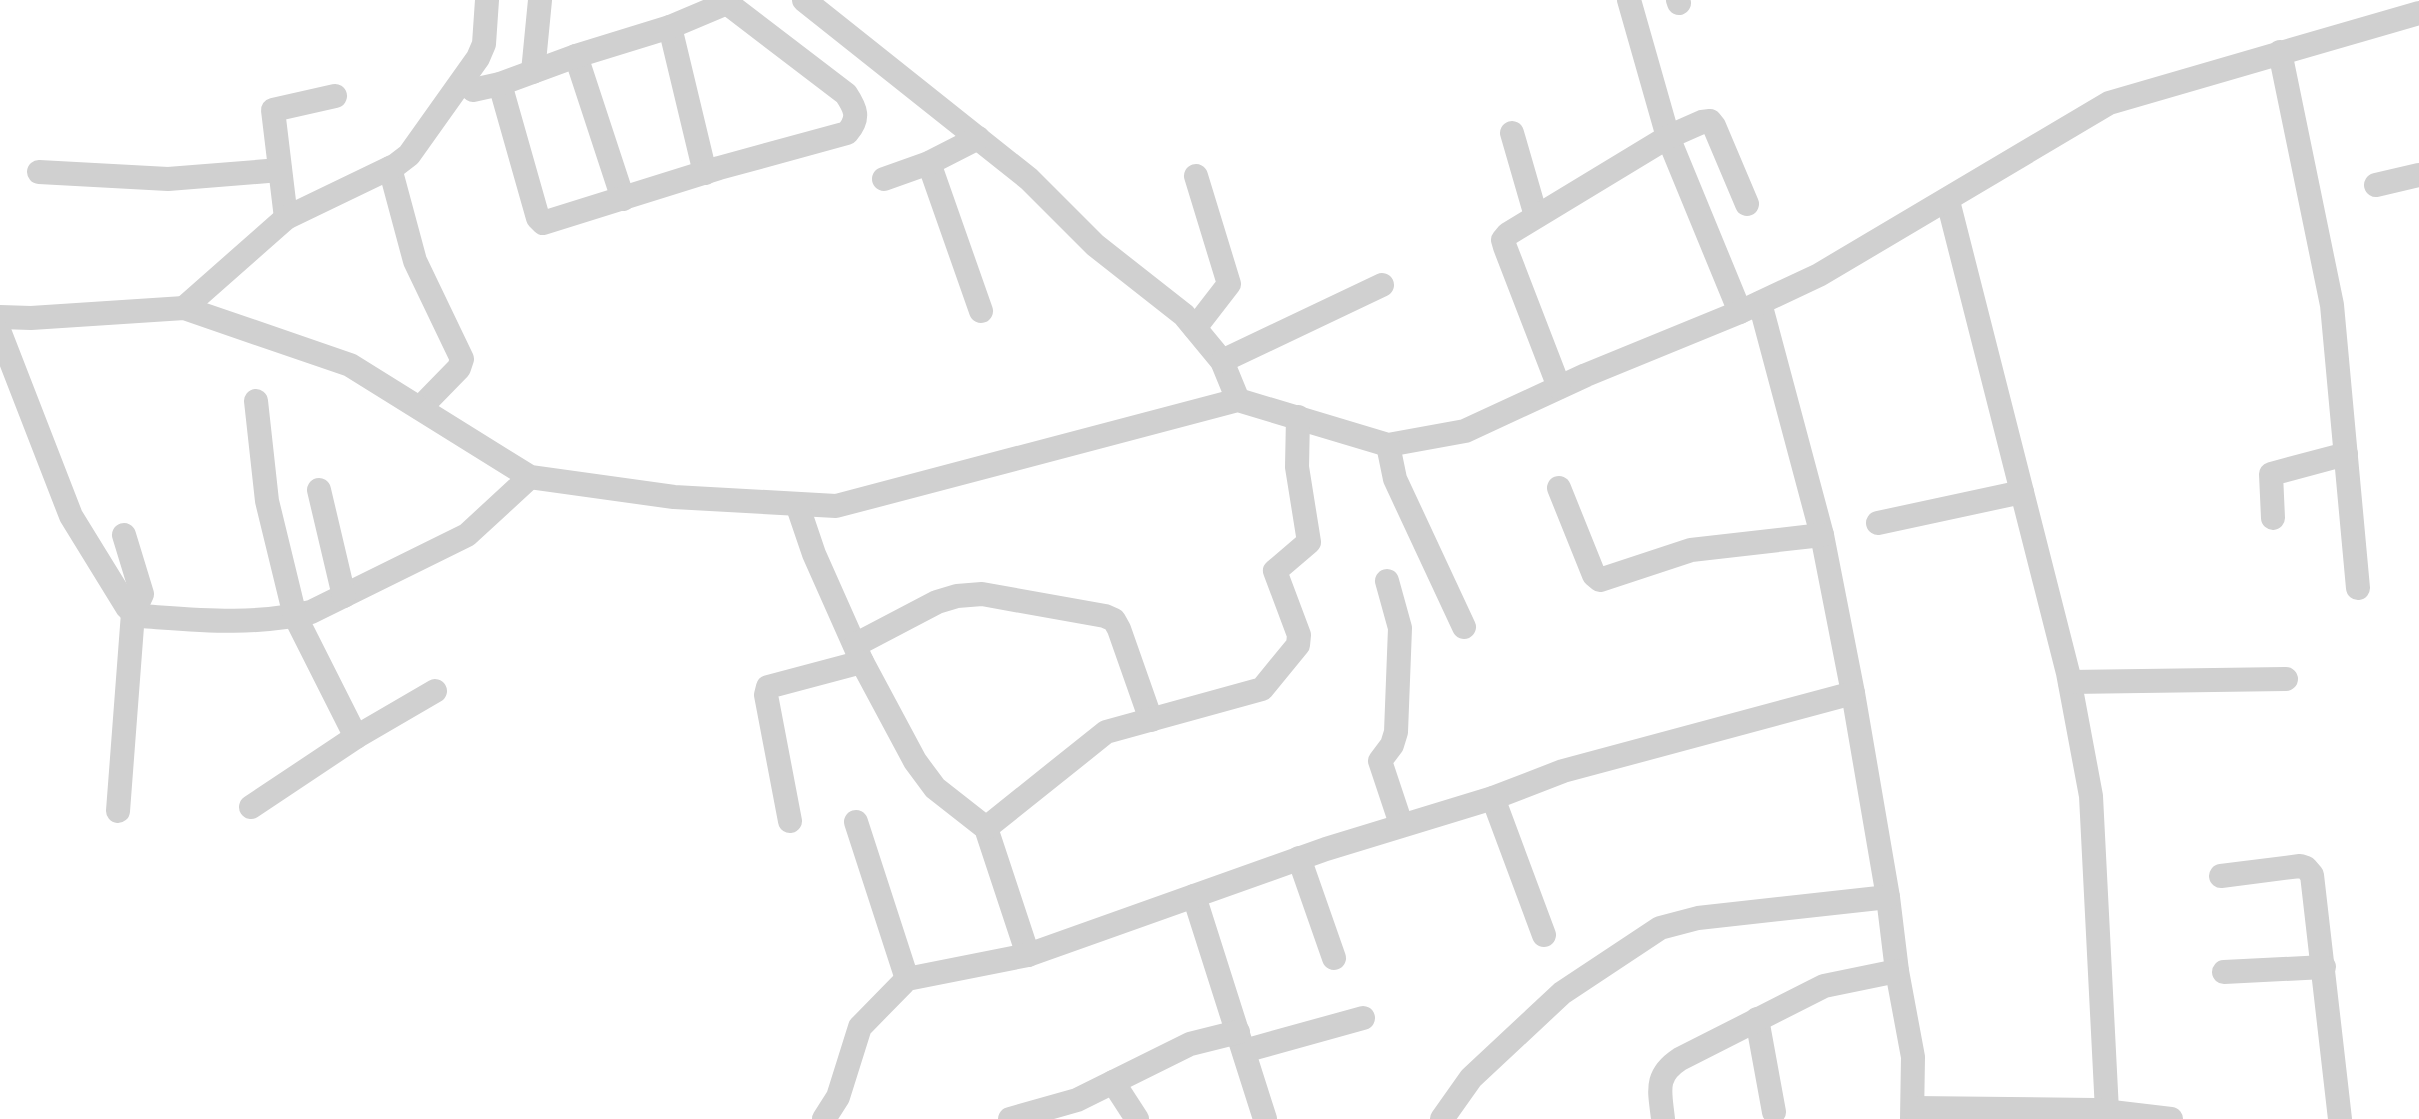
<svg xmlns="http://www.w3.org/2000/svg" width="2419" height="1119" viewBox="0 0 2419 1119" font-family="Mulish,sans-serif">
	<rect width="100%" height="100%" fill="#fff"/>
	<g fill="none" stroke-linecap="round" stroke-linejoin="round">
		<g stroke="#d0d0d0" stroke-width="24">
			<polyline points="804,0 1029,179 1095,245 1184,315 1222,361 1238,400"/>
			<polyline points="1629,0 1668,137 1740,312"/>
			<polyline points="1678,0 1679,3"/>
			<polyline points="670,27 705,173"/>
			<polyline points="2280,52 2332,305 2358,588"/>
			<polyline points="576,56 623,199"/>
			<polyline points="533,72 540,0"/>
			<path d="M500 84 538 218 543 223 719 168 847 133C860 118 856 109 846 94L723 0"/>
			<polyline points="473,90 500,84 576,56 670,27 727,3"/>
			<polyline points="1512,133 1536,216"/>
			<polyline points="929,163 981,311"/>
			<polyline points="390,168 415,261 462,359 459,368 420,408"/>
			<polyline points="39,172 168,179 280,170"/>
			<polyline points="884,179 929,163 978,138"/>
			<polyline points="2376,185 2419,175"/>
			<polyline points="1948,201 2068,673 2091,796 2107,1111"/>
			<polyline points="286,218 273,110 335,96"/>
			<polyline points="1760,303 1822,535 1853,693 1888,897 1897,971 1913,1057 1912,1119"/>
			<polyline points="184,308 286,218 396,165 409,155 478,58 484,44 487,0"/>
			<polyline points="0,317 31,318 184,308 350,365 530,477 674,497 836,506 1238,400 1388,445 1465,431 1586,375 1740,312 1819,275 2109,103 2419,13"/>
			<polyline points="1195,328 1229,284 1196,176"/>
			<path d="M0 333 71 516 127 607 133 613 141 616C198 620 254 626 311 612L467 535 530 477"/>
			<polyline points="1222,361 1382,285"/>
			<polyline points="1559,387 1505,247 1503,240 1508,234 1668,137 1702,122 1710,121 1714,126 1747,204"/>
			<polyline points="256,401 267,501 295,616 356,737"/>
			<polyline points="1388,445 1395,479 1464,627"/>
			<polyline points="1559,488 1594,575 1600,580 1691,550 1822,535"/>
			<polyline points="319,490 344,596"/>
			<polyline points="797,504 814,554 862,662 915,761 935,788 986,828 1028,955"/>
			<polyline points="2273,518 2271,474 2346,454"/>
			<polyline points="1878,523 2022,492"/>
			<polyline points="1387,581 1400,628 1396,732 1392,745 1380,761 1401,824"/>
			<polyline points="855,645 937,602 957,596 982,594 1105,616 1114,620 1119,629 1151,720"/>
			<polyline points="2070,682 2286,679"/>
			<polyline points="1493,798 1544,935"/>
			<polyline points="251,807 356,737 435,691"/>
			<polyline points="118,811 133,613 142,594 124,535"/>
			<polyline points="790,821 766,695 768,687 862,662"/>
			<polyline points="856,822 907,979"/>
			<polyline points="986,828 1106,732 1262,689 1298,645 1299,635 1275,571 1309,542 1297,467 1298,417"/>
			<polyline points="1299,858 1334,958"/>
			<polyline points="2221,876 2300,866 2306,868 2312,875 2340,1119"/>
			<polyline points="1194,896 1265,1119"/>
			<polyline points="2224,972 2324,967"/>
			<polyline points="1757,1019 1774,1112"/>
			<polyline points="1244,1051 1363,1018"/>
			<polyline points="1113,1082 1137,1119"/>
			<polyline points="1913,1108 2095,1110 2171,1119"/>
			<polyline points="824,1119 838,1097 860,1027 907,979 1028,955 1326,849 1493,798 1563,771 1853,693"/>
			<polyline points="1010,1119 1077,1100 1190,1044 1238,1032"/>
			<polyline points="1442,1119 1471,1078 1562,993 1660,928 1698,918 1888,897"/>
			<path d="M1663 1119C1660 1091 1654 1076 1680 1059L1824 986 1897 971"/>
		</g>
	</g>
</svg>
